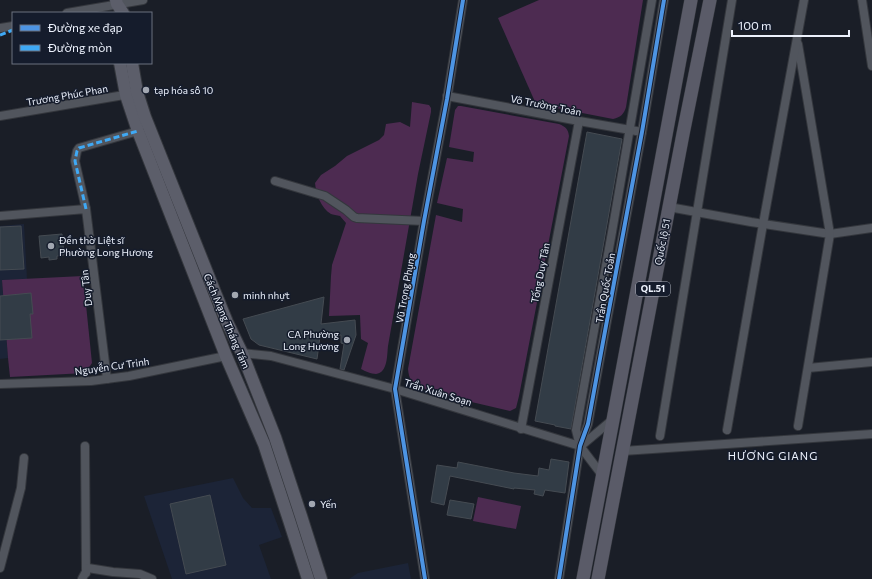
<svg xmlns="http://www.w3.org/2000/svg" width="872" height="579" viewBox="0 0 872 579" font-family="Commissioner,sans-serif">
	<rect width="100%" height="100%" fill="#1a1e27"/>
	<g fill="#1c2437">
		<polygon points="24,224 27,279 2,280 8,358 0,359 0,226"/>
		<polygon points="233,478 243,498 252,508 271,508 282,537 259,545 271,579 172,579 144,496"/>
		<polygon points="408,563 411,579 349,579 358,573"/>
	</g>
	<g fill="#4d2b51">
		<path d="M539 0H643L626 107C624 114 621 117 613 119L536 104 498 18Z"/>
		<path d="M412 102 429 105 431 108V112L418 174 388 346C387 354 388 373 376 374 371 374 365 371 361 369L368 343 361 339 360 315 329 316 331 276 332 265 346 223 340 216C337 215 333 215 331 214 321 208 316 194 315 183L321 175 335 166 347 156 379 140 384 135 386 124 400 122 410 127Z"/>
		<path d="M458 106H461L559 124C566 127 568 129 569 136L519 396 516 408 510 411 463 400 419 387C411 381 409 379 408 369L436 215 462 222 463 209 437 203 447 158 473 162 474 152 449 147 455 110Z"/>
		<polygon points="83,276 92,363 85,373 10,377 8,358 2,280"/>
		<polygon points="478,497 521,506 516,529 473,521"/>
	</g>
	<g fill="#323c46" stroke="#454b52">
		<polygon points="587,132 622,139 571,429 555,426 555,425 535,421"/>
		<polygon points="21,226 24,269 0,270 0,227"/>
		<polygon points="62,234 64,255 57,256 57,259 49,260 49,257 41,258 39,236"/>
		<polygon points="31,293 33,314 30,314 32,338 0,340 0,296"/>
		<polygon points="324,297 321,324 355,320 356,335 344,370 340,369 344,344 341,343 341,335 320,337 317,359 259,345 251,339 243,319"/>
		<polygon points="551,459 569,462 565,493 545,490 543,496 534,494 535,490 514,488 514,489 450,476 444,505 431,502 437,465 457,468 458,462 514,473 538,476 539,468 549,470"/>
		<polygon points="210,495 226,565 186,574 170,504"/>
		<polygon points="450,500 474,504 471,519 447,515"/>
	</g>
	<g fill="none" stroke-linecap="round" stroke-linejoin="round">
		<g stroke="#34373d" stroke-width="10">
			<g id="minor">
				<polyline points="862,0 872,66"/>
				<polyline points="67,13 143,0"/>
				<polyline points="0,28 13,26"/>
				<polyline points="447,96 579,121 642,132"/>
				<polyline points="0,116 130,94"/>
				<polyline points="275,181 325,196 346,210 354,217 357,218 424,221"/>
				<polyline points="669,207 751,222 830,234 872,228"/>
				<polyline points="86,209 75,161 77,151 79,148 138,131"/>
				<polyline points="0,216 86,209 107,379"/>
				<polyline points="242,353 271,356 395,389 580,446 602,475"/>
				<polyline points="808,368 872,362"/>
				<polyline points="0,384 91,381 129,376 226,356"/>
				<polyline points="798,426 830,234 798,44"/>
				<polyline points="521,429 579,121"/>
				<polyline points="727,430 763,224 804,0"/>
				<polyline points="660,436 697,212 732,0"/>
				<polyline points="85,446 86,573"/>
				<polyline points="580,446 576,430 612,232 652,0"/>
				<polyline points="581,446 612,420"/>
				<polyline points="623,451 872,434"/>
				<polyline points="0,568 21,488 24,458"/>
				<polyline points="82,579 88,568 113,572 140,574 152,579"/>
				<polyline points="425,579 395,389 424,221 447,99 463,0"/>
				<polyline points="559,579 580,446 588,424 603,342 642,132 664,0"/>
			</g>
		</g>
		<g stroke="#34373d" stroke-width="14">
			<g id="primary">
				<polyline points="116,0 117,4 123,13"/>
				<polyline points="120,63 126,95 138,131 226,356 264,444 289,520 308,579"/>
				<polyline points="132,63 137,92 145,117 214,290 227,322 242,353 275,437 301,516 321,579"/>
			</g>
		</g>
		<g stroke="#34373d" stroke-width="14">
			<g id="trunk">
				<polyline points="583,579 613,420 691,0"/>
				<polyline points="598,579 683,134 710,0"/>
			</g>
		</g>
		<use href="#minor" stroke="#51555d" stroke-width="8"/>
		<use href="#primary" stroke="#5c5e6a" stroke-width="12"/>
		<use href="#trunk" stroke="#5a5b68" stroke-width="13"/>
		<g stroke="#3fa9f5" stroke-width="3" stroke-dasharray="6 3" stroke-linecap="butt">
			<polyline points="0,35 13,30"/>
			<polyline points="86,209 75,161 77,151 79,148 138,131"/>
		</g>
		<g stroke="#151c2c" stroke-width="6">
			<g id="cycleway">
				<polyline points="425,579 395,389 424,221 447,99 463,0"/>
				<polyline points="559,579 580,446 588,424 603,342 642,132 664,0"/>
			</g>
		</g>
		<use href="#cycleway" stroke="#4d94e3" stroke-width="4"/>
	</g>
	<g fill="#a2a7b1" stroke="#151c2c" stroke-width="1.5">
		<circle cx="146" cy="90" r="4"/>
		<circle cx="51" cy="246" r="4"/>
		<circle cx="235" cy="295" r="4"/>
		<circle cx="347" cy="340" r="4"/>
		<circle cx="312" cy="504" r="4"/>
	</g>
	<g text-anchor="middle" stroke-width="3" stroke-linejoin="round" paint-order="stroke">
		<rect fill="#151c2c" stroke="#acb1be" stroke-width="1" x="636" y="282" width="34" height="14" rx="3"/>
		<g font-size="9" font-weight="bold" fill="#ecf1fc">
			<text x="653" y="292">QL.51</text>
		</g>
		<g font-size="10" fill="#ecf1fc" stroke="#151c2c" text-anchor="start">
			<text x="154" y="94">tạp hóa sô 10</text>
			<text x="59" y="244">Đền thờ Liệt sĩ<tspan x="59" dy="12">Phường Long Hương</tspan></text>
			<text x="243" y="299">minh nhựt</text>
			<text x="339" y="338" text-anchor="end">CA Phường<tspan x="339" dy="12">Long Hương</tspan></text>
			<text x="320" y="508">Yến</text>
		</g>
		<g font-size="10" fill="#ecf1fc" stroke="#151c2c">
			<text transform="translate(67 95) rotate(-10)" y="4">Trương Phúc Phan</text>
			<text transform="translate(546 105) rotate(11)" y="4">Võ Trường Toản</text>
			<text transform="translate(662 242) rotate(-79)" y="4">Quốc lộ 51</text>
			<text transform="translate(540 273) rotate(-79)" y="4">Tống Duy Tân</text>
			<text transform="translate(86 288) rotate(-97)" y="4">Duy Tân</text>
			<text transform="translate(405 288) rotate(-80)" y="4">Vũ Trọng Phụng</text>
			<text transform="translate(605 288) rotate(-80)" y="4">Trần Quốc Toản</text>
			<text transform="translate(227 321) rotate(67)" y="4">Cách Mạng Tháng Tám</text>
			<text transform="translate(112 366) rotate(-8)" y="4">Nguyễn Cư Trinh</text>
			<text transform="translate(438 392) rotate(17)" y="4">Trần Xuân Soạn</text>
		</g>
		<g font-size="11" letter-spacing="1" fill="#ecf1fc" stroke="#151c2c">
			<text x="773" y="460">HƯƠNG GIANG</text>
		</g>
	</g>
	<rect x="12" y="12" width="140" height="52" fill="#151c2c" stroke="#6b717f"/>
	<rect x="20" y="25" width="20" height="6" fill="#4d94e3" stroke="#6b717f"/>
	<text x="48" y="32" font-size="12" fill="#ecf1fc">Đường xe đạp</text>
	<rect x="20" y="45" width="20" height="6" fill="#3fa9f5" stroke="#6b717f"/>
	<text x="48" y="52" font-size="12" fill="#ecf1fc">Đường mòn</text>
	<path d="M732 30v6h117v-6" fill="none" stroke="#ecf1fc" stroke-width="2"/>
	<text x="738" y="30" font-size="12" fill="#ecf1fc" stroke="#151c2c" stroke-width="3" paint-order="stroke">100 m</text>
</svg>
